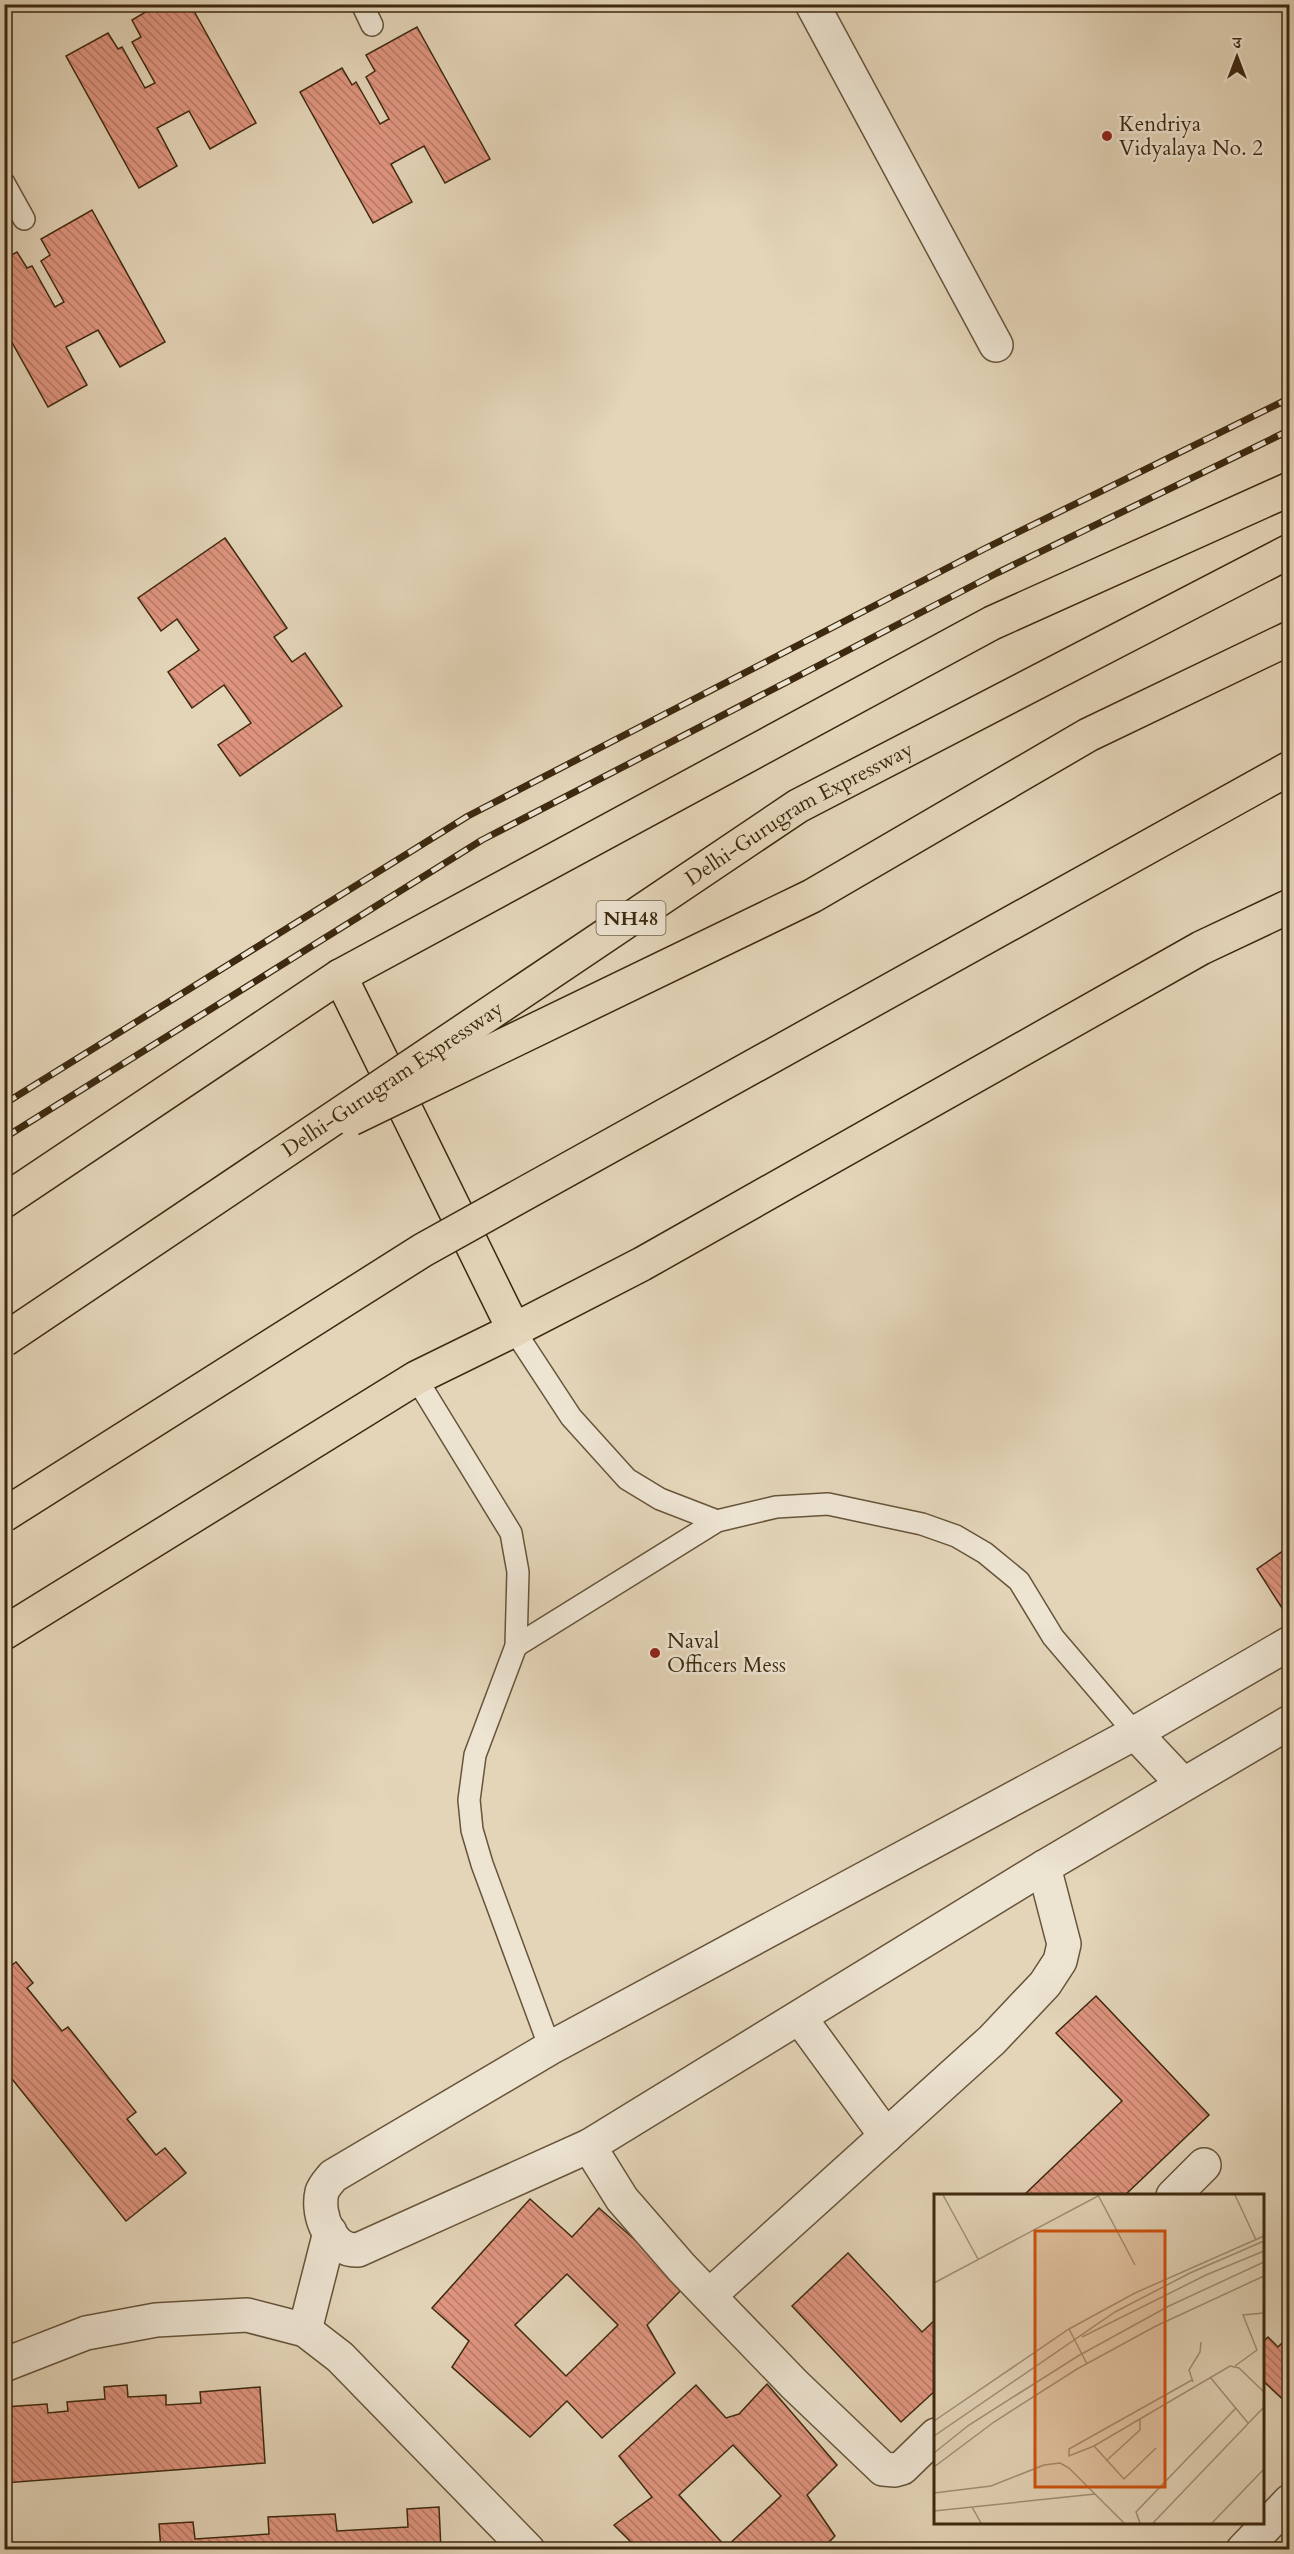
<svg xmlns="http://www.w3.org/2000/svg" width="1294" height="2554" viewBox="0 0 1294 2554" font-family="Cardo,'Noto Serif Devanagari',serif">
	<defs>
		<pattern id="building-back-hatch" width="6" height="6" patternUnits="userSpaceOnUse" patternTransform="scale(1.5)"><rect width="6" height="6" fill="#e09580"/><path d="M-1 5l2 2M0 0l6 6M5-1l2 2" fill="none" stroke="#b77a67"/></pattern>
	</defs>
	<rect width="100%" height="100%" fill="#e4d5b9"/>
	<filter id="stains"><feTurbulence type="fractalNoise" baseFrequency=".00333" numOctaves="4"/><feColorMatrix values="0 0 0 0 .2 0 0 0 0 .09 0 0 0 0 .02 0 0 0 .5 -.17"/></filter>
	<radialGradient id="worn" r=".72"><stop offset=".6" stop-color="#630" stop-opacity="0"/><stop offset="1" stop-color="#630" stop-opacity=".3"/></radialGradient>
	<g fill="url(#building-back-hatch)" stroke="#3d290f" stroke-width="1.5" fill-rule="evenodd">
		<polygon points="159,4 190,4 256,123 210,149 189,111 157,128 177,166 139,188 66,56 108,33 118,49 122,47 145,88 155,83 132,42 141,37 132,20"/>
		<polygon points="417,27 490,159 445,183 424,146 391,164 412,202 373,223 300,92 342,68 352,85 356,82 380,124 389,119 366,77 375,71 366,55"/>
		<polygon points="92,210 165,342 120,367 98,330 66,347 87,385 48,407 4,328 4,259 17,252 27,268 32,266 55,307 64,302 41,261 50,255 41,239"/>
		<polygon points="225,538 287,628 274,637 292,662 305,653 342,706 240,776 218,745 251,723 224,685 192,708 168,672 199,650 177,619 161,631 138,598"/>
		<polygon points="1290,1546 1290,1604 1282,1608 1257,1569"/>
		<polygon points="16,1962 33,1983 27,1988 62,2031 68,2027 136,2112 127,2119 156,2155 165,2148 186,2173 126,2221 4,2069 4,1971"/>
		<polygon points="1096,1996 1209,2115 1124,2196 1023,2196 1122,2101 1056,2033"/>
		<path d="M530 2199 572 2237 599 2208 686 2285 647 2325 675 2373 602 2438 567 2401 530 2437 452 2367 469 2341 432 2308ZM567 2274 618 2325 566 2376 515 2325Z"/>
		<polygon points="848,2253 922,2332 936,2319 936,2390 901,2422 792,2306"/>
		<polygon points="1290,2335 1290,2406 1262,2380 1262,2343 1268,2337 1278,2347"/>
		<path d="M767 2384 837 2465 807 2495 835 2536 821 2550H639L614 2525 652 2497 619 2456 696 2385 726 2418 739 2414ZM733 2445 781 2496 726 2547 679 2495Z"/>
		<polygon points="127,2385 128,2397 166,2395 166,2405 201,2403 200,2392 260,2387 265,2463 4,2483 4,2407 47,2404 48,2413 68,2411 67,2402 105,2399 104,2387"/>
		<polygon points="439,2507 441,2550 161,2550 159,2524 193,2522 195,2539 269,2534 268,2517 335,2514 337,2531 408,2527 407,2509"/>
	</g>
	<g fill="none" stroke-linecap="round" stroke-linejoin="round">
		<g stroke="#67543a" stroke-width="24">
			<g id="service">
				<polyline points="362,4 372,25"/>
				<polyline points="4,183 24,219"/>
				<polyline points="514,1330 571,1417 627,1479 660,1499 717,1521"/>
				<polyline points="416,1378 511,1533 518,1572 516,1646 475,1755 469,1800 472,1830 482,1864 550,2048"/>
				<polyline points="516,1646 717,1521 776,1507 828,1504 922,1524 956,1536 985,1553 1019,1581 1053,1637 1135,1733"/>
			</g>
		</g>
		<g stroke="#67543a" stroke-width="36">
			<g id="minor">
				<polyline points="812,4 996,345"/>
				<path d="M1290 1643 1135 1733 550 2048 333 2176C329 2181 324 2186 322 2192 316 2216 332 2252 358 2250L589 2146 1044 1867 1290 1722"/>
				<polyline points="1135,1733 1183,1784"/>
				<polyline points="800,2018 886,2136"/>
				<polyline points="589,2146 622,2199 682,2268 794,2384 883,2469 895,2470 902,2468 936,2435"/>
				<polyline points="1173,2196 1204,2165"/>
				<polyline points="710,2295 992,2040 1045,1984 1060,1961 1064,1944 1044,1867"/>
				<polyline points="305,2330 330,2232"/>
				<polyline points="4,2365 86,2333 156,2320 247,2315 305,2330 340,2357 528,2550"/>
				<polyline points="1243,2550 1290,2501"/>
			</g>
		</g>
		<g stroke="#3d290f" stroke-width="36">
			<g id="primary">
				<polyline points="340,976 514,1330"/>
				<polyline points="4,1201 340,976 992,623 1290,489"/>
				<polyline points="4,1633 416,1378 514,1330 642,1264 1201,948 1290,906"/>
			</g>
		</g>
		<use href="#service" stroke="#ede4d2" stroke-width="21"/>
		<use href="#minor" stroke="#ede4d2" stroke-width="33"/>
		<use href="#primary" stroke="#e4d5b9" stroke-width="33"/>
		<g stroke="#3d290f" stroke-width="7">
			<g id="rail">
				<polyline points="4,1104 468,816 984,549 1290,398"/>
				<polyline points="4,1138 482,840 997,573 1290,430"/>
			</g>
		</g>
		<use href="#rail" stroke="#ede4d2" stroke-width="4.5" stroke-dasharray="14" stroke-linecap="butt"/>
		<g stroke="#3d290f" stroke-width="36" stroke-linecap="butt">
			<polyline id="primary-bridge" points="351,1119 812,896 1088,735 1290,638"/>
		</g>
		<g stroke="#3d290f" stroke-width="36" stroke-linecap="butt">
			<g id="motorway-bridge">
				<path id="s1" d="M4 1340 798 806 1290 551"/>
				<polyline points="4,1515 423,1250 1290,768"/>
			</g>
		</g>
		<use href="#primary-bridge" stroke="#e4d5b9" stroke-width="33"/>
		<use href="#motorway-bridge" stroke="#e4d5b9" stroke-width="33"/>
	</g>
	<g fill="#8f2418" stroke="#ede4d2" stroke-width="2">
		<circle cx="1107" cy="136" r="6"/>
		<circle cx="655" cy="1653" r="6"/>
	</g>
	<g text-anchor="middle" stroke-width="5" stroke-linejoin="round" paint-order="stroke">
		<rect fill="#ede4d2" stroke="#72614a" stroke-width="1.5" x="596.5" y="901" width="69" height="34" rx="4.5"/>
		<g font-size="20" font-weight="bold" fill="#3d290f">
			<text x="631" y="925">NH48</text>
		</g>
		<g font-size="21" fill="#3d290f" stroke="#ede4d2" text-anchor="start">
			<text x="1119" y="131">Kendriya<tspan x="1119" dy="24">Vidyalaya No. 2</tspan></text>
			<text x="667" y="1648">Naval<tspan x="667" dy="24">Officers Mess</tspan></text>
		</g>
		<g font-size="21" fill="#3d290f" stroke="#ede4d2">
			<text dy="7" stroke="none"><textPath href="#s1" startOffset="954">Delhi-Gurugram Expressway</textPath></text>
			<text dy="7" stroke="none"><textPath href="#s1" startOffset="468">Delhi-Gurugram Expressway</textPath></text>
		</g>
	</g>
	<g transform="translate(934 2194)">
		<rect width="330" height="330" fill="#e4d5b9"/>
		<path fill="none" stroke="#a19075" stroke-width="1.5" d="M9 1 44 65M164 1 201 71M301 1 322 46M0 89 164 2M135 135 153 170M148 143 272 81 330 57M301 172 323 156 309 121 330 119M276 183 314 229M258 186 135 255V262L160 252 296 172 305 174 330 198M259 188 255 176 266 158 267 148M0 227 135 135 201 99 330 42M0 242 181 118 256 79 330 47M160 252 190 285 222 254M0 259 35 231 144 162 235 112 330 68M172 267 206 236V224M0 273 60 228 143 175 222 132 330 82M0 299 57 292 110 271 126 269 135 274 190 329M38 313 47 329M0 317 161 300M206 329 202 318 302 214M219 329 330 213M278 329 330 275"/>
		<path fill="#ce520c" fill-opacity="0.15" stroke="#ce520c" stroke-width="3" d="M101 37H231V293H101Z"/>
		<rect width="330" height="330" fill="none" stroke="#3d290f" stroke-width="3"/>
	</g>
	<rect width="1294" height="2554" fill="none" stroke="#e4d5b9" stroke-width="24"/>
	<rect x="6" y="6" width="1282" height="2542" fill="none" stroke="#3d290f" stroke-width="3"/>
	<rect x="12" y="12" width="1270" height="2530" fill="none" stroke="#3d290f" stroke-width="1.5"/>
	<g transform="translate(1237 57)" stroke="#ede4d2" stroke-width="4.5" paint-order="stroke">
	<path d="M0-4.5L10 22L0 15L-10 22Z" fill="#3d290f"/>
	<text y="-9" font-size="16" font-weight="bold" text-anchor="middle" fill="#3d290f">उ</text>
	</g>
	<rect width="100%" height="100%" filter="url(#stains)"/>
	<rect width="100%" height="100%" fill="url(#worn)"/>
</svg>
